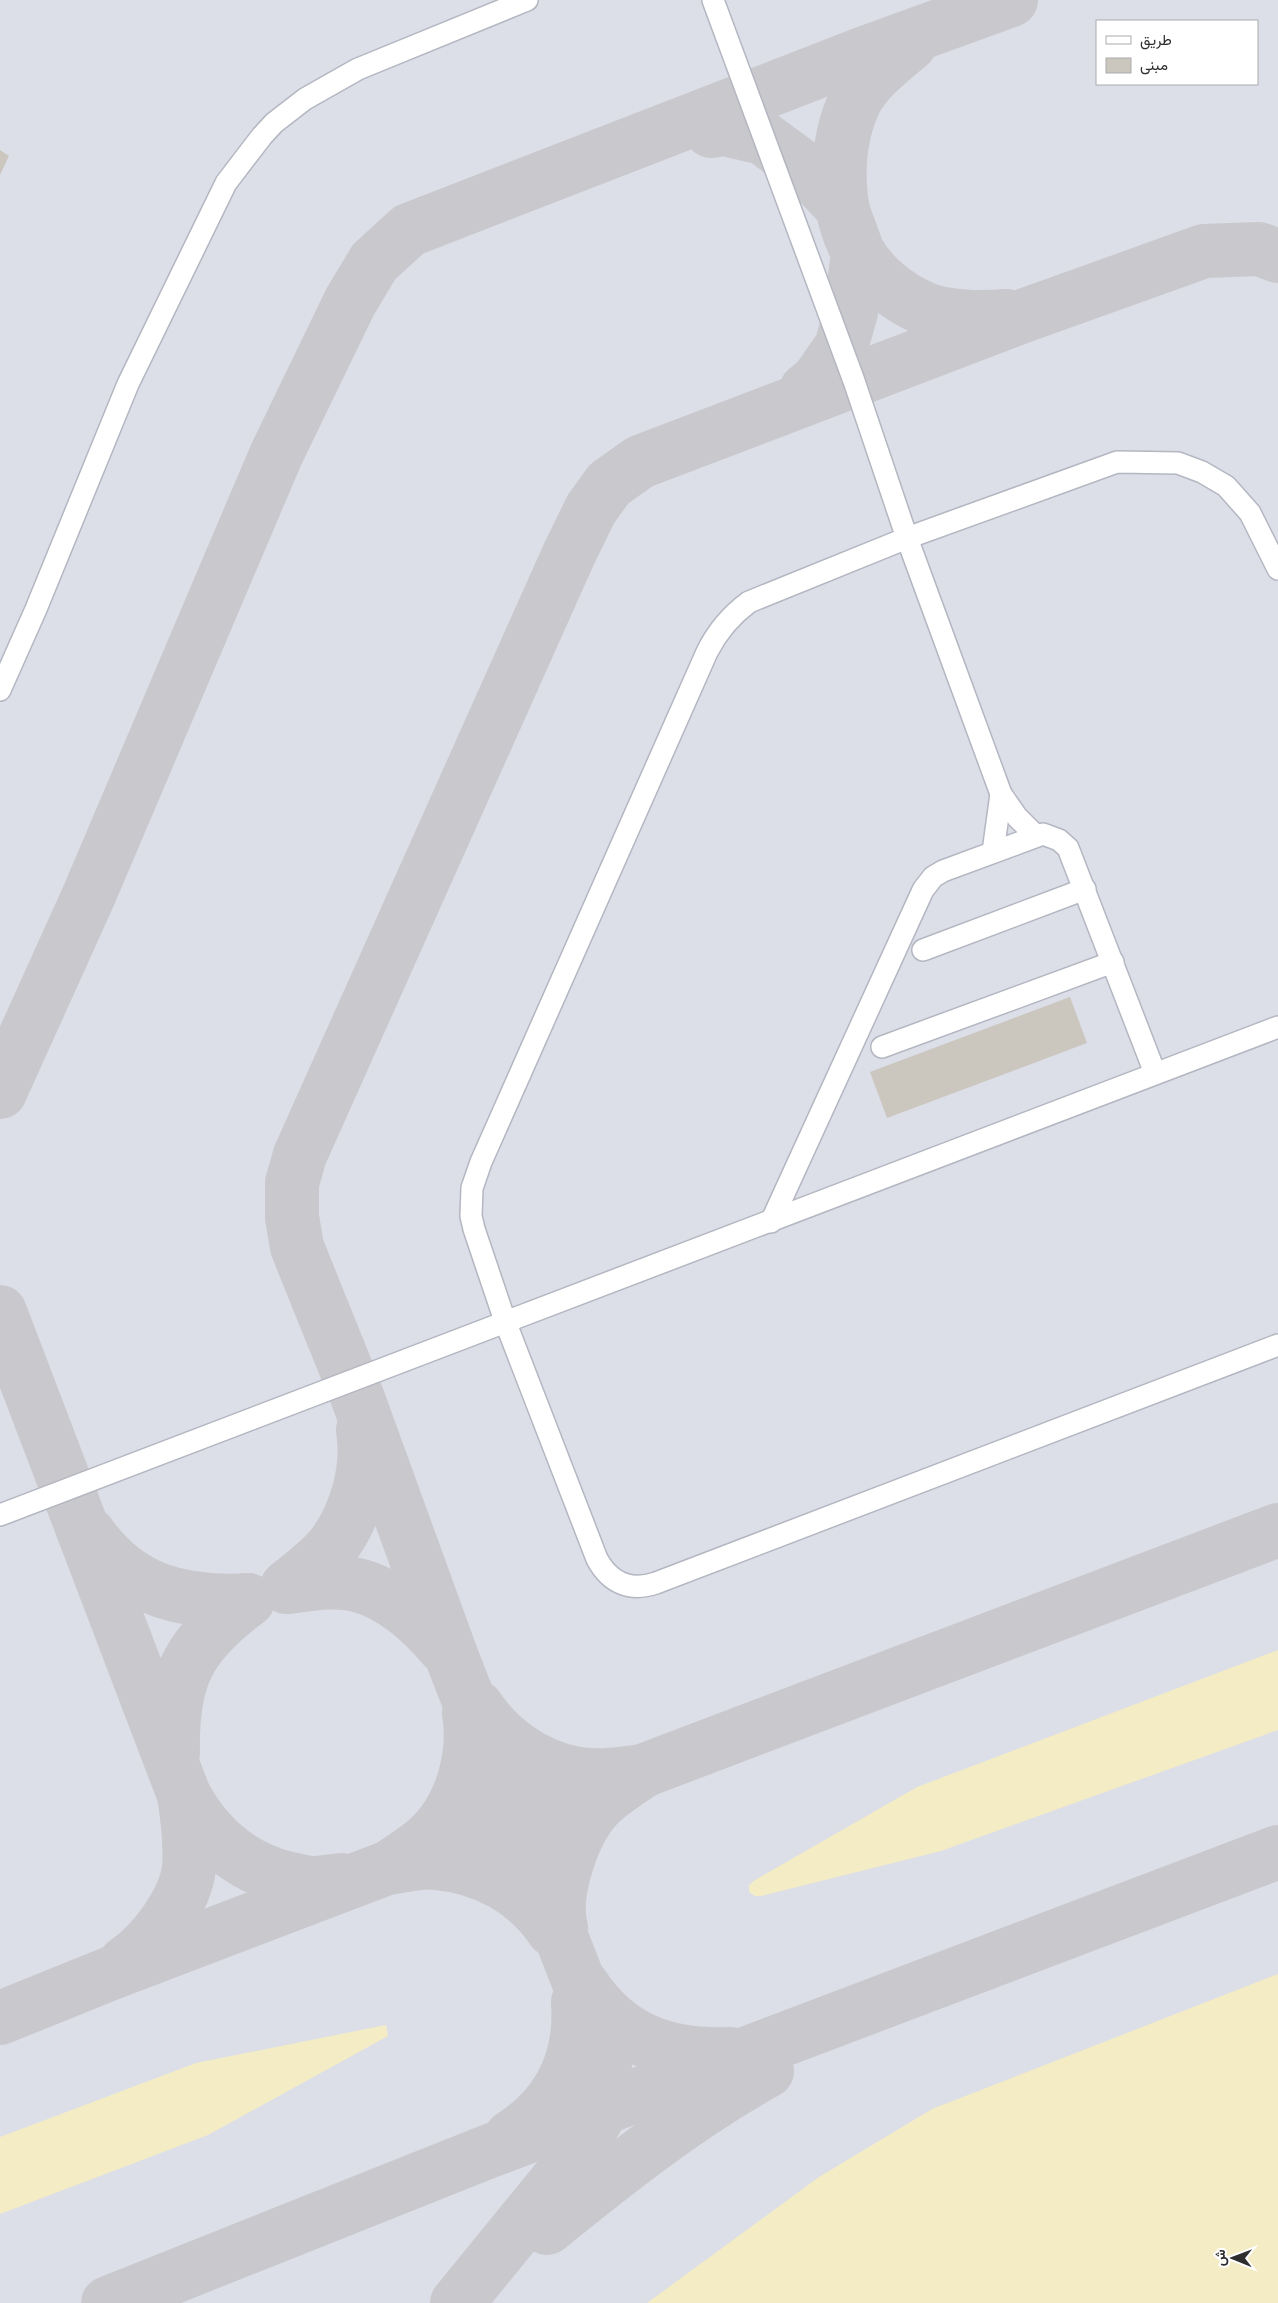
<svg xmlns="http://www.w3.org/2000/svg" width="1278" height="2303" viewBox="0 0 1278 2303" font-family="Raleway,Vazirmatn,sans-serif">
	<rect width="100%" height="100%" fill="#efe9e1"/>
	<path fill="#dcdee8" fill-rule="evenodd" d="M0 0H1278V2303H0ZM1097 21H1257V84H1097Z"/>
	<g fill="#f3ecc5">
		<polygon points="1278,1650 1278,1730 941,1851 761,1896 755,1896 749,1892 749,1885 755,1880 917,1787"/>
		<polygon points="1278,1974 1278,2303 647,2303 819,2177 932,2109"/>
		<polygon points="386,2025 388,2036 208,2135 0,2214 0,2137 196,2063"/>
	</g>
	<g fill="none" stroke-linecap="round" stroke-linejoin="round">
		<g stroke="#c9c8cc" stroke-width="54">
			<path d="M910 44C891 60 867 78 855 101 834 145 834 209 858 252 871 276 898 297 923 308 945 318 983 318 1006 316"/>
			<polyline points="711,131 724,129 763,138 808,171 841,206 858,252 851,312 841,347 818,380 806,390"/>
			<polyline points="0,1092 89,895 276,455 350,302 374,262 409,230 865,53 1011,0"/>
			<path d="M0 1312 184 1795C207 1838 242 1868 290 1879 297 1880 303 1882 310 1883 320 1883 331 1881 341 1880"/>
			<path d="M363 1430C369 1468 357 1512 335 1543 323 1560 303 1574 287 1587 310 1584 337 1579 361 1586 395 1596 422 1621 444 1647"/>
			<path d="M89 1534C129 1591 183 1604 248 1600"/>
			<path d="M477 1707C499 1740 534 1765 573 1773 595 1778 620 1774 643 1771 628 1782 609 1793 597 1806 573 1832 552 1893 561 1928"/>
			<path d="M469 1713C475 1750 465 1794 442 1824 428 1843 407 1855 388 1868 403 1866 422 1861 437 1863 484 1867 527 1891 553 1930"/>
			<path d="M173 1753C171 1676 189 1645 248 1600"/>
			<path d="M125 1963C153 1944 185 1902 189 1868 191 1843 188 1820 184 1795"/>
			<path d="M583 1986C619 2040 668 2057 731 2054"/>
			<polyline points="0,2018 109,1974 358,1879 1278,1530"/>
			<path d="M511 2137C560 2106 582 2059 578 2002"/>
			<path d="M547 2228C617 2171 688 2115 767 2071"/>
			<polyline points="108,2303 487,2152 1278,1852"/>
			<polyline points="457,2303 572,2162 601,2111 605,2068 596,2026 451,1655 357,1396 297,1247 292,1217 292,1183 300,1155 569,554 591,509 609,484 640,462 1023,316 1204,251 1259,249 1278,256"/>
		</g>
	</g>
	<g fill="#cbc7bf">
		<polygon points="0,150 9,156 0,175"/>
		<polygon points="1070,997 1087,1043 887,1118 870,1072"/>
	</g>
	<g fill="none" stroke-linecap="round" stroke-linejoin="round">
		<g stroke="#b4b7c1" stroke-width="24">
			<g id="minor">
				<polyline points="713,0 854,381 907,538 1001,794 1017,817 1036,836"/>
				<path d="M1278 569 1250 513 1226 486 1202 472 1178 463 1117 462 907 538 749 602C730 616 717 632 707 652L481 1162 472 1188 471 1216 474 1229 505 1321 597 1559C610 1583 630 1592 656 1583L1278 1345"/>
				<polyline points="0,690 36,609 128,384 226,183 262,136 274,123 305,99 358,69 527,0"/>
				<polyline points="993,852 1001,794"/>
				<polyline points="923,950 1085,889"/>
				<polyline points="882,1047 1113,962"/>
				<polyline points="771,1222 923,890 933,877 943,871 1043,834 1059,840 1068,848 1155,1073"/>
				<polyline points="0,1515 1278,1027"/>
			</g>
		</g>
		<use href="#minor" stroke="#fff" stroke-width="21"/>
	</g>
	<rect x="1096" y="20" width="162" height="65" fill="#ffffff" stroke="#ababab"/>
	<rect x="1106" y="36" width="25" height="8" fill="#ffffff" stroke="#ababab"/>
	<text x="1140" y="45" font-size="15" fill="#2e2e2e">طريق</text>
	<rect x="1106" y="58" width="25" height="15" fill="#cbc7bf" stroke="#ababab"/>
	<text x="1140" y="70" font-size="15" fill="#2e2e2e">مبنى</text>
	<g transform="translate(1233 2258) rotate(271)" stroke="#ffffff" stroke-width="4" paint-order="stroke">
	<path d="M0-4L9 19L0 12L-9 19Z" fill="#2e2e2e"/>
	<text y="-8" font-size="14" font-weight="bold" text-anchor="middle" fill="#2e2e2e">ش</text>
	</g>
</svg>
